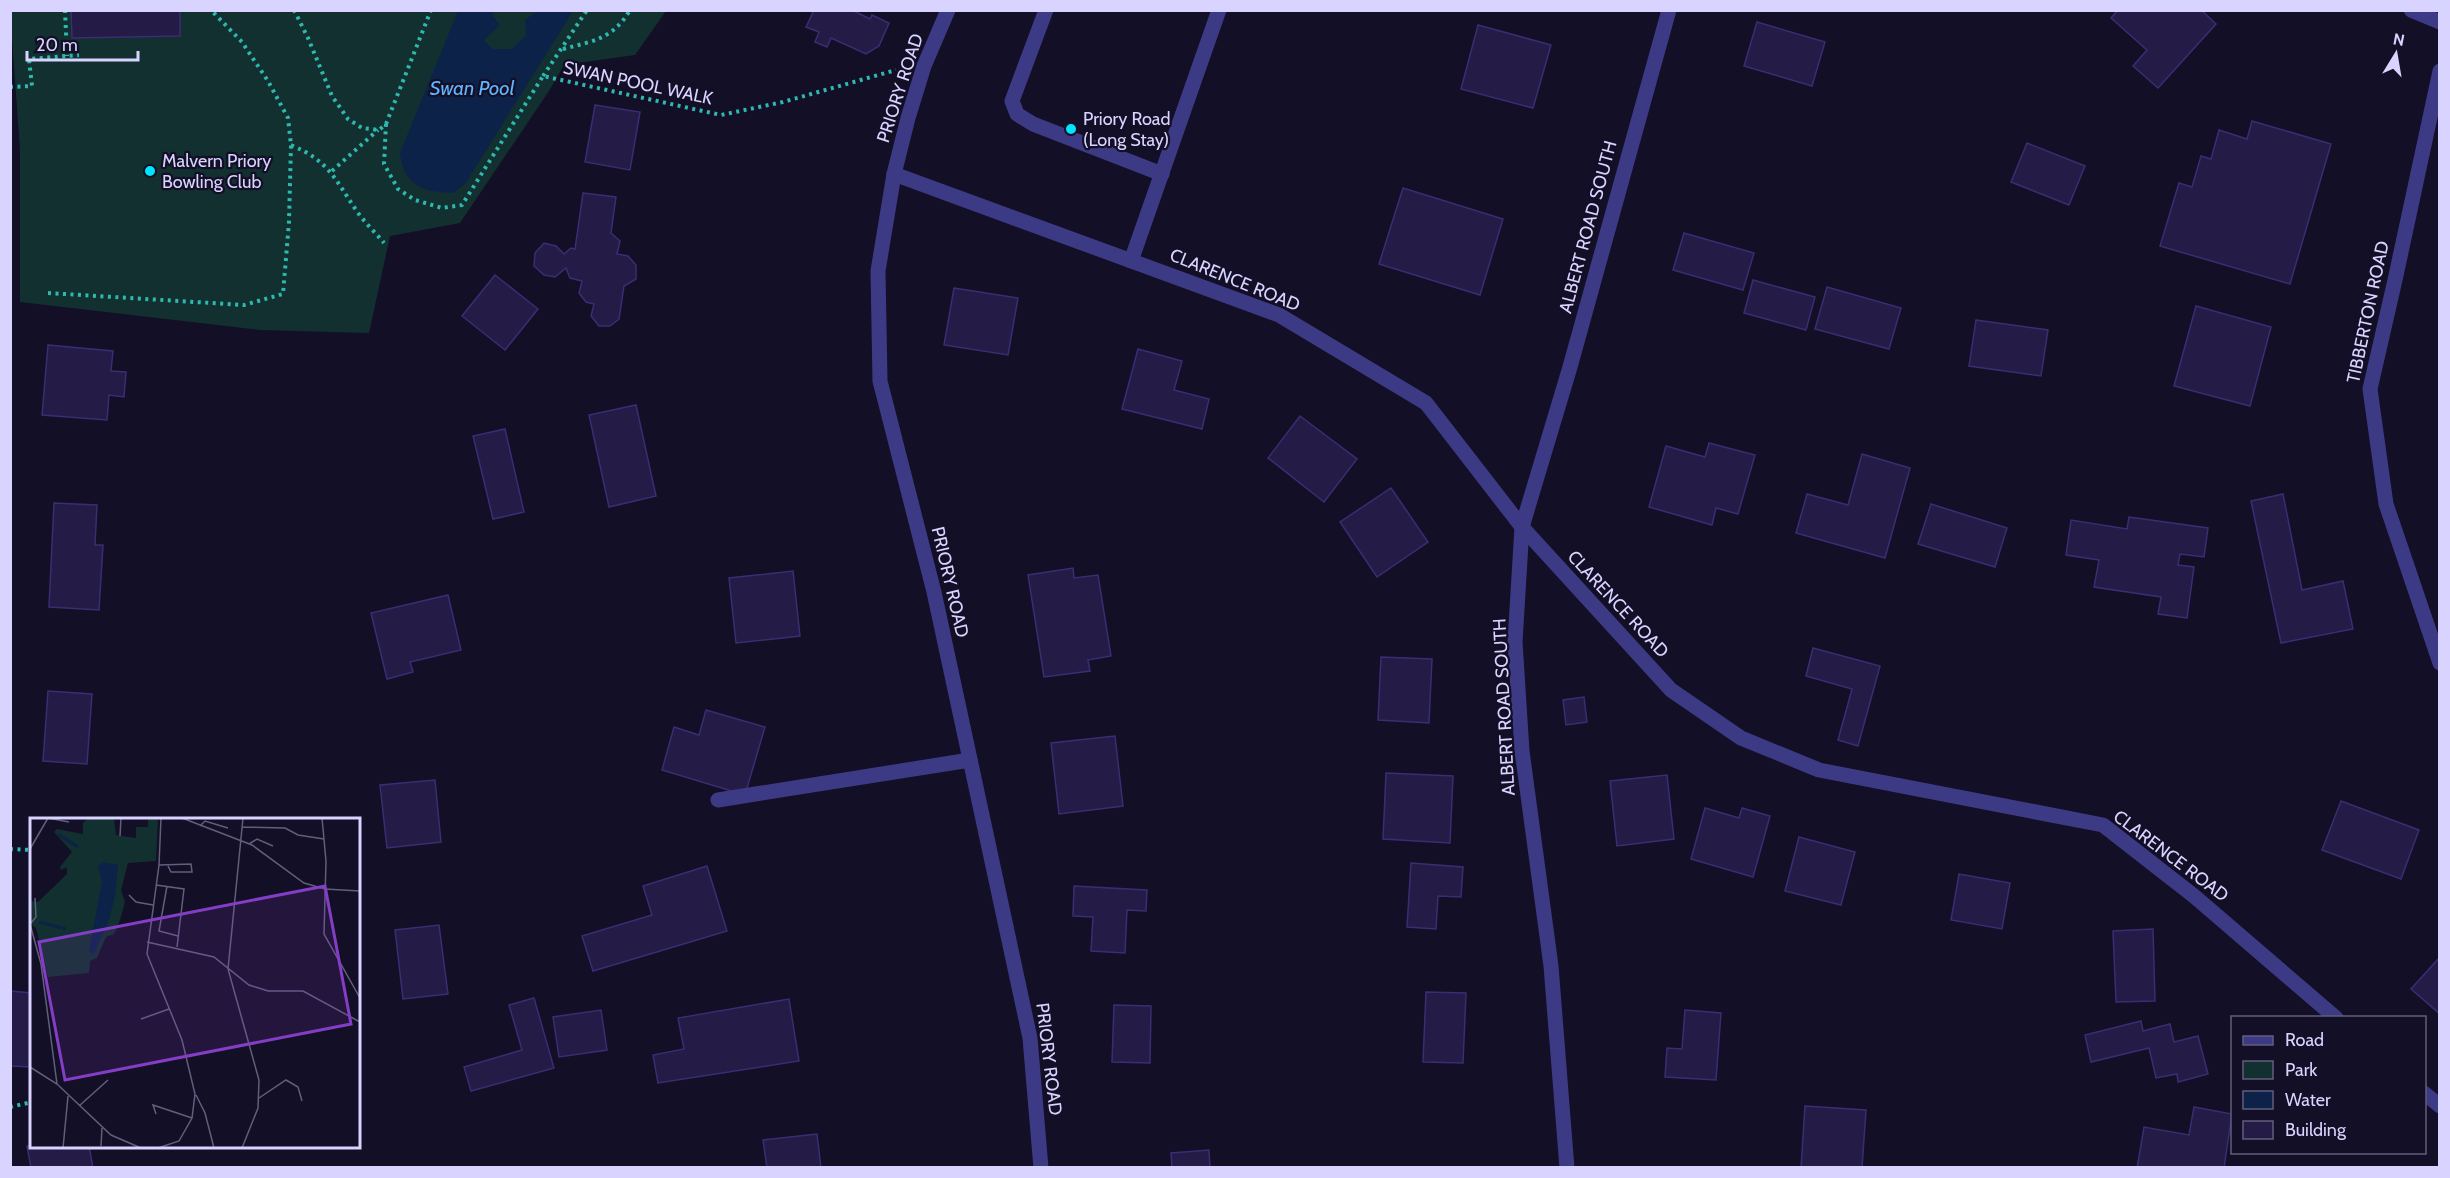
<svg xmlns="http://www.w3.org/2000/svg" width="2450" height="1178" viewBox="0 0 2450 1178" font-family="Cabin,sans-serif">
	<rect width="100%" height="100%" fill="#130f26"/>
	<polygon fill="#12302f" points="10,11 666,11 635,55 564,65 549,91 460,223 390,236 369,333 261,330 20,302 20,149"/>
	<path fill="#0c2248" d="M458 11H494L492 15 500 25 484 40 492 49H512L526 35 525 20 538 11H573L465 184 453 193C423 192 404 186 400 153Z"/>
	<g fill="#241b47" stroke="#3b2d73" stroke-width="1.5">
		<polygon points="71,10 180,10 180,36 72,38"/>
		<polygon points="814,10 852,10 870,19 872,15 889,23 879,46 866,54 831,38 827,47 815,42 819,32 806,27"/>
		<polygon points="2118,10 2201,10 2216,24 2158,88 2133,66 2147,50 2111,18"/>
		<polygon points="1757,22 1825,42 1812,86 1744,66"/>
		<polygon points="1478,25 1551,45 1533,108 1461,89"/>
		<polygon points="595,105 640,112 630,170 585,162"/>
		<polygon points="2252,121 2331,144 2290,284 2160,246 2179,183 2192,187 2201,156 2211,159 2219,130 2247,139"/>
		<polygon points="2027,143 2085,166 2069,205 2011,182"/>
		<polygon points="1403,188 1503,219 1480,295 1379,264"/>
		<polygon points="583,193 616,197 611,233 620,241 617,254 628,256 636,265 636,279 624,286 619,319 610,326 599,326 591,316 594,304 586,302 579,293 582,281 570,278 566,268 555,277 544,275 534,266 535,253 544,243 556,246 564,254 571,248 575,249"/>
		<polygon points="1684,233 1754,253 1743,290 1673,270"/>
		<polygon points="495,275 538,309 505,350 462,316"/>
		<polygon points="1753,280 1815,297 1806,330 1744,313"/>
		<polygon points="1827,287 1901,308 1889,349 1815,329"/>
		<polygon points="954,288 1018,298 1008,355 944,345"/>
		<polygon points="2196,306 2271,327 2250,406 2174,386"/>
		<polygon points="1976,320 2048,330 2041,376 1969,366"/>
		<polygon points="48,345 113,351 111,371 126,372 124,397 109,395 107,420 42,415"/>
		<polygon points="1138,349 1182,361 1174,390 1209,399 1202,429 1122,409"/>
		<polygon points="636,405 656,496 609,507 589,415"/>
		<polygon points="1300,416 1357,459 1324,502 1268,458"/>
		<polygon points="505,429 524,512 493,519 473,436"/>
		<polygon points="1709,443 1755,455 1738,514 1716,508 1712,525 1649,507 1666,446 1705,457"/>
		<polygon points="1862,454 1910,468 1885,558 1796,533 1807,494 1848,505"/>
		<polygon points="1391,488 1428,542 1377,577 1340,522"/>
		<polygon points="2283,494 2302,590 2343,581 2353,629 2281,643 2251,501"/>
		<polygon points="54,503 97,505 95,545 103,545 99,610 49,607"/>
		<polygon points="1931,504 2007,528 1995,567 1918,544"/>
		<polygon points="2129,517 2208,528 2204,557 2180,554 2178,565 2194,567 2187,618 2158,614 2161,597 2094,587 2099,560 2066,555 2071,520 2127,529"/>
		<polygon points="1073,568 1074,578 1098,575 1111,656 1088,660 1090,671 1044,677 1028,575"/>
		<polygon points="793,571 800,636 736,643 729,578"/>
		<polygon points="448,595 461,650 410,662 413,672 387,679 371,613"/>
		<polygon points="1813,648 1880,666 1858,746 1838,740 1852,689 1806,676"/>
		<polygon points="1381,657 1432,659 1429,723 1378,720"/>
		<polygon points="48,691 92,694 87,764 43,761"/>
		<polygon points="1584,697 1587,722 1566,725 1563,700"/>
		<polygon points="706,710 765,727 745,795 662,770 674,727 699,735"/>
		<polygon points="1115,736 1123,806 1059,814 1051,743"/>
		<polygon points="1386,773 1453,776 1450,843 1383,839"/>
		<polygon points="1667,775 1674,839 1617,846 1610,781"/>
		<polygon points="435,780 441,842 387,848 380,785"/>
		<polygon points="2341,801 2419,830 2401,879 2322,850"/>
		<polygon points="1705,808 1739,818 1742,808 1770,816 1753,877 1691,859"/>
		<polygon points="1799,837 1855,852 1841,905 1785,891"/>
		<polygon points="1411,863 1463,867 1461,897 1438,896 1436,929 1407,927"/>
		<polygon points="707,866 727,931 593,971 582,936 652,915 643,886"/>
		<polygon points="1959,874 2010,883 2002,929 1951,920"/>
		<polygon points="1074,886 1147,890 1146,911 1127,910 1125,953 1091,951 1093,917 1073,916"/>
		<polygon points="439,925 448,994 403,999 395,930"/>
		<polygon points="2153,929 2155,1001 2116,1002 2113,931"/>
		<polygon points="2440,957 2440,1014 2411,989"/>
		<polygon points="10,991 32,993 32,1067 10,1066"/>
		<polygon points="1426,992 1466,993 1463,1063 1423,1062"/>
		<polygon points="534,998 554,1068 471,1091 464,1067 522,1050 509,1005"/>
		<polygon points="789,999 799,1061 658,1083 653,1055 684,1049 678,1018"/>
		<polygon points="1114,1005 1151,1006 1150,1063 1112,1062"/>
		<polygon points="601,1010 607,1050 559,1057 553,1017"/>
		<polygon points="1685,1010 1721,1013 1716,1080 1665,1077 1667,1048 1682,1049"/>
		<polygon points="2141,1021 2143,1031 2170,1024 2174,1042 2198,1036 2208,1074 2178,1082 2177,1074 2156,1078 2149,1048 2091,1062 2085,1035"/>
		<polygon points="1805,1106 1866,1110 1862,1168 1801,1168"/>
		<polygon points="2194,1107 2232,1114 2224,1168 2137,1168 2144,1127 2189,1135"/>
		<polygon points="817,1134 821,1168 767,1168 763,1140"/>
		<polygon points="32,1145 89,1146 93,1168 31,1168 27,1146"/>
		<polygon points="1209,1150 1210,1168 1172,1168 1171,1153"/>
	</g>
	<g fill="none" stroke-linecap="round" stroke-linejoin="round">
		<g stroke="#2fb8b0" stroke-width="4" stroke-dasharray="3 4.5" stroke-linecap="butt">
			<polyline points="65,10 67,56"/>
			<polyline points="294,10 308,38 332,96 348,119 362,128 379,130 386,124 384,164 398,189 415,200 442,208 462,205 543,76 721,115 783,102 896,70"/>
			<path d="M563 49C593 41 613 39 630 10"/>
			<polyline points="543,76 587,10"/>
			<polyline points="10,87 32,86 29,59 79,55"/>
			<polyline points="386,124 431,10"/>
			<path d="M291 145C329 161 335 179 356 210 364 222 375 232 384 243"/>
			<polyline points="332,171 378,130"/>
			<polyline points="48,293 244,305 283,294 289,222 291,145 288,118 268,81 242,42 211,10"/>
			<polyline points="10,849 32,850"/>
			<polyline points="10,1107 32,1102"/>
		</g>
		<g stroke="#3d3a85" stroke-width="15">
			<polyline points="948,10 924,66 908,118 894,174 878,271 880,381 934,592 1030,1038 1041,1168"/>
			<polyline points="1046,10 1012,101 1017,114 1033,124 1162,174"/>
			<polyline points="2411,10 2440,22"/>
			<polyline points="2440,71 2395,280 2370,389 2386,504 2440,663"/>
			<polyline points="894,174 1279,315 1426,403 1522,527 1671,690 1741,738 1819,770 2103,825 2194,896 2336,1018"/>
			<polyline points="1131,261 1219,10"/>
			<polyline points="718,800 970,760"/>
			<polyline points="2424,1093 2440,1106"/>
			<polyline points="1567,1168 1551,966 1522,751 1515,642 1522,527 1570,367 1669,10"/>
		</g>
	</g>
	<g fill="#00e5ff" stroke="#130f26" stroke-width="2">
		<circle cx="1071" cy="129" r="6"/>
		<circle cx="150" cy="171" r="6"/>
	</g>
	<g text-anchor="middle" stroke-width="4.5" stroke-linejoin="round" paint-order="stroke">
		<g font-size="18" fill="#d9d4ff" stroke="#130f26">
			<text transform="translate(638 83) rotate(12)" y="6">SWAN POOL WALK</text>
			<text transform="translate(900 88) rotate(-72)" y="6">PRIORY ROAD</text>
			<text transform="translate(1588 227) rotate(-75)" y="6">ALBERT ROAD SOUTH</text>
			<text transform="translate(1235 280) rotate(22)" y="6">CLARENCE ROAD</text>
			<text transform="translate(2368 312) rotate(-78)" y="6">TIBBERTON ROAD</text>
			<text transform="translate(950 582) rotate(77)" y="6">PRIORY ROAD</text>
			<text transform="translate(1618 604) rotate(47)" y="6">CLARENCE ROAD</text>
			<text transform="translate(1504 707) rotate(-93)" y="6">ALBERT ROAD SOUTH</text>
			<text transform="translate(2171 856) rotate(37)" y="6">CLARENCE ROAD</text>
			<text transform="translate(1049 1059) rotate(83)" y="6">PRIORY ROAD</text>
		</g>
		<g font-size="18" fill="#d9d4ff" stroke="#130f26" text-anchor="start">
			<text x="1083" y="125">Priory Road<tspan x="1083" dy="21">(Long Stay)</tspan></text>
			<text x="162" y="167">Malvern Priory<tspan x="162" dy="21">Bowling Club</tspan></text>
		</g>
		<g font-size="20" font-style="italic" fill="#62b6ff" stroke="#130f26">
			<text x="472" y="95">Swan Pool</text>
		</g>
	</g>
	<g transform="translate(30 818)">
		<rect width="330" height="330" fill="#130f26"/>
		<path d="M58 0H84L86 17 106 20V9H118V0H128L126 43 98 45 91 72 95 84 90 102 84 116 76 119 67 140 60 143 59 155 18 159 6 110 0 105V83L8 84 37 56V49L31 52 30 49 42 34 24 14 27 11 53 16V5Z" fill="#12302f"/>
		<path d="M72 44 88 47 85 78 78 105 63 137 59 133 72 63 68 49Z" fill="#0c2248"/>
		<path fill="none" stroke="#0c2248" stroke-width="3" d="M28 16 48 29M9 104 36 111"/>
		<path fill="none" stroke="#625e7d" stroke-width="1.5" d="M18 0 39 4M152 0 222 27 274 65 295 71 330 73M292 0 296 43 294 116 330 180M170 8 175 3 198 10M212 9 255 10 268 17 294 21M90 18 91 0M219 26 227 21 243 28M0 31 18 0M129 47 161 46 162 54H141L138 48M126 67 154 71 147 129M137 68 129 113 148 118M99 77 106 84 123 87M0 106 11 146 27 266M0 106 6 99 5 80M117 124 184 139 219 167 238 173H273L330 204M111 201 139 191M0 249 27 266 81 317 111 330M166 277 175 295 184 330M229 280 256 262 268 269 272 283M49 288 78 262M126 296 123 287 162 300M71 328 72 310M33 330 38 278M128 330 149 323 162 300 165 276 152 222 117 136 129 47 131 0M212 330 228 290 229 262 198 151 213 0"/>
		<path fill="#843dc5" fill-opacity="0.15" stroke="#843dc5" stroke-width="3" d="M295 68 321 206 35 262 9 124Z"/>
		<rect width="330" height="330" fill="none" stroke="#d9d4ff" stroke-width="3"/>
	</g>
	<rect width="2450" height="1178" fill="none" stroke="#d9d4ff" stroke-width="24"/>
	<rect x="2231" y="1016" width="195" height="138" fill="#130f26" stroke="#625e7d" stroke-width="1.5"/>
	<rect x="2243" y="1036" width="30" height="9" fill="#3d3a85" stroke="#625e7d" stroke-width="1.5"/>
	<text x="2285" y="1046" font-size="18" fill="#d9d4ff">Road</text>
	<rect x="2243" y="1061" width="30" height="18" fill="#12302f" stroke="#625e7d" stroke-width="1.5"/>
	<text x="2285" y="1076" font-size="18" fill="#d9d4ff">Park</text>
	<rect x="2243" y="1091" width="30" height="18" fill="#0c2248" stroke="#625e7d" stroke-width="1.5"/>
	<text x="2285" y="1106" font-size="18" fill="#d9d4ff">Water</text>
	<rect x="2243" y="1121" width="30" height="18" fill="#241b47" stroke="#625e7d" stroke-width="1.5"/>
	<text x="2285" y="1136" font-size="18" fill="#d9d4ff">Building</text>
	<g transform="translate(2396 54) rotate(11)" stroke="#130f26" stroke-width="4.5" paint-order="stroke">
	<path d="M0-4.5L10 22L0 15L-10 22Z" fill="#d9d4ff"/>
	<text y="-9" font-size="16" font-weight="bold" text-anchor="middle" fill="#d9d4ff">N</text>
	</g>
	<path d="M27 51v9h111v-9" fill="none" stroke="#d9d4ff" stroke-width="3"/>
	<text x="36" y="51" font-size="18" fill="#d9d4ff" stroke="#130f26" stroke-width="4.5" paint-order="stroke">20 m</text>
</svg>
